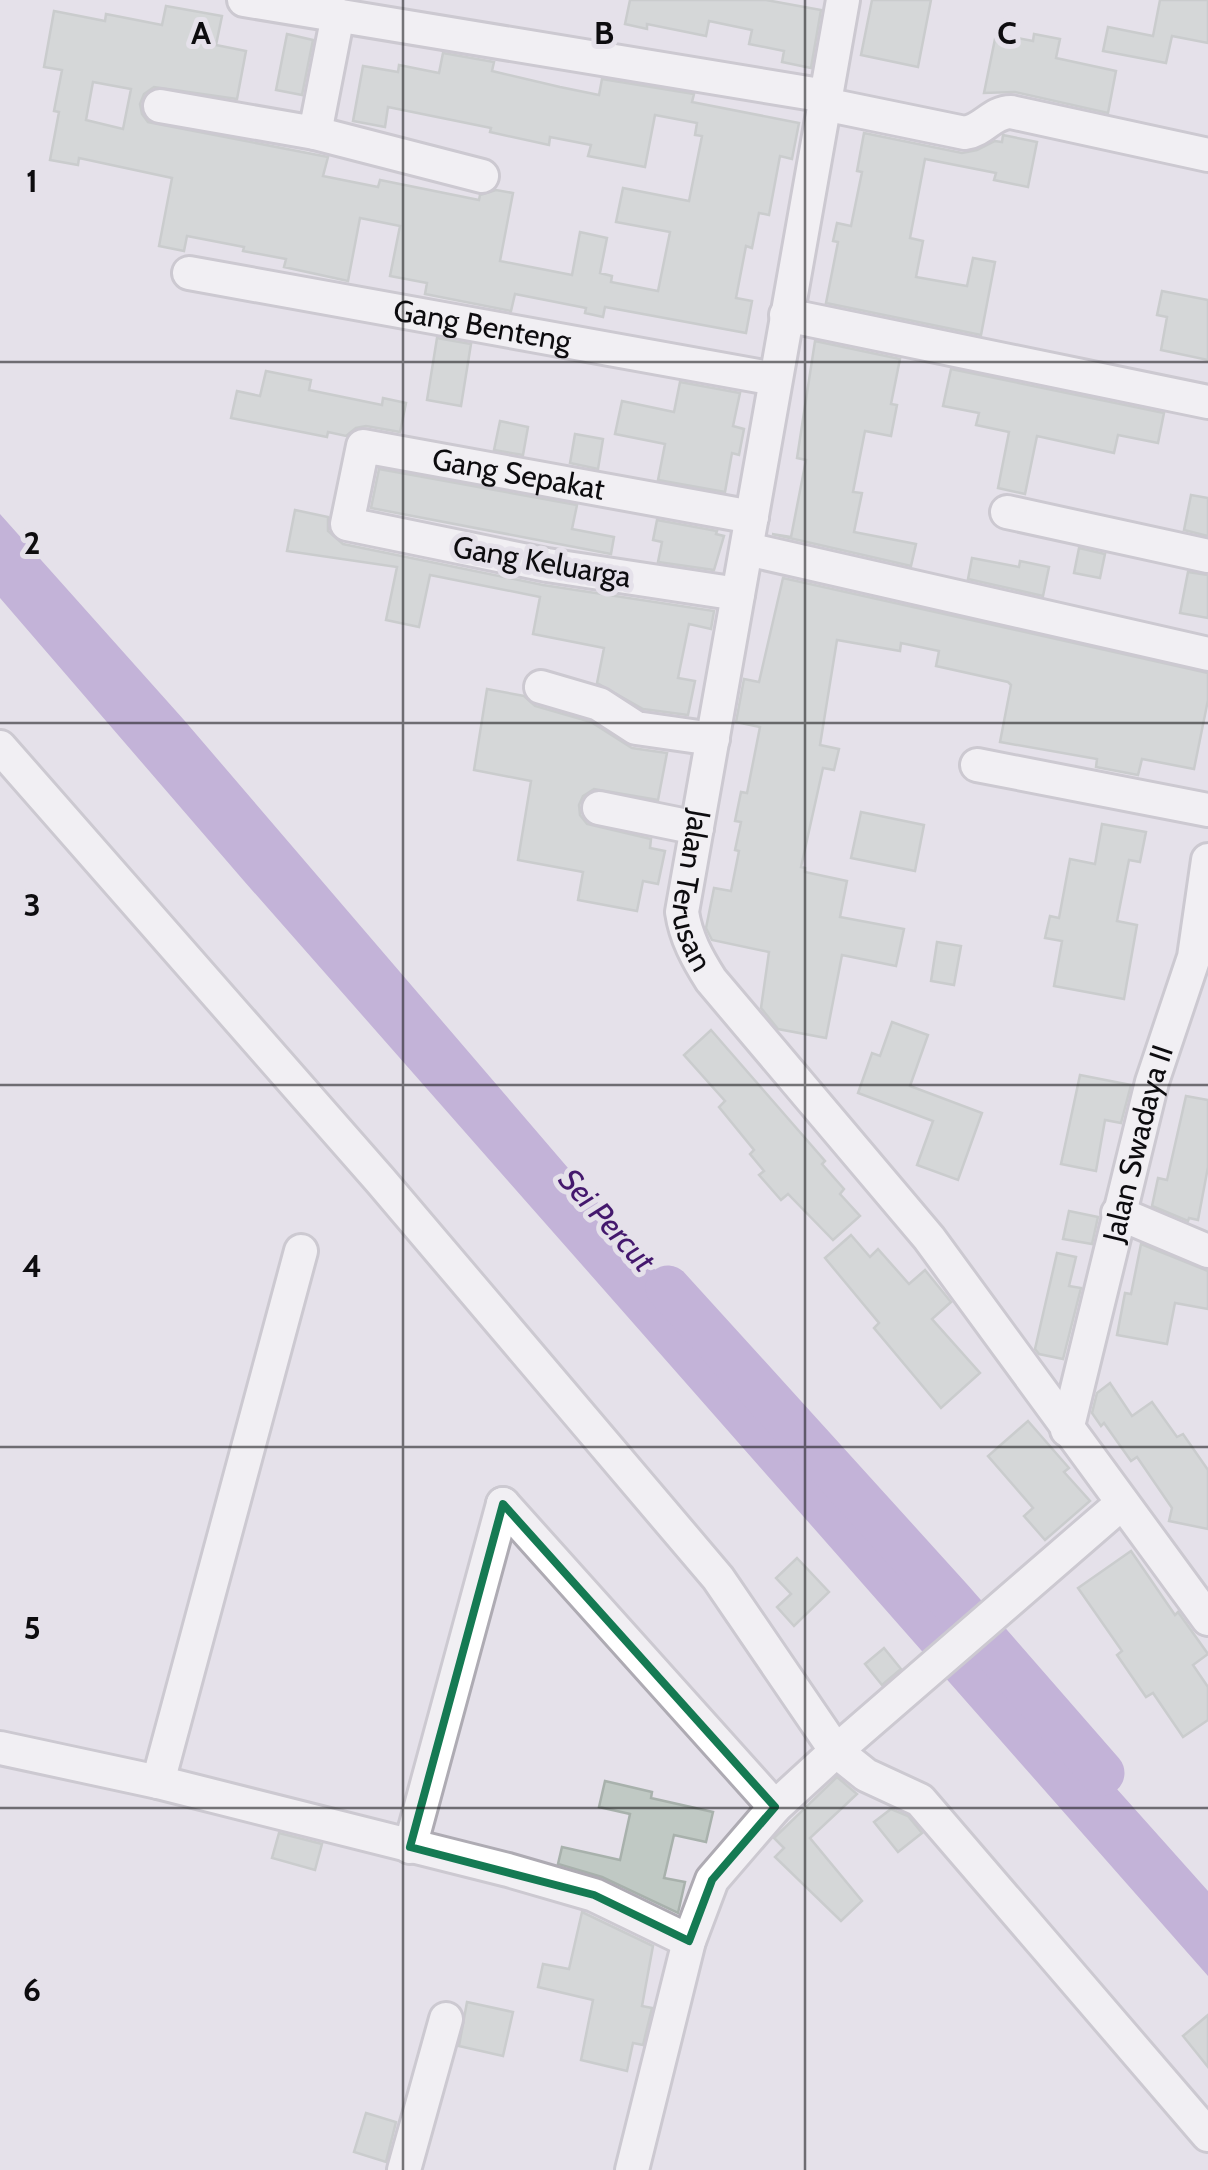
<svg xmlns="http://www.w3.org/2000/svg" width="1208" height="2170" viewBox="0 0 1208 2170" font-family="Cabin,sans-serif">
	<rect width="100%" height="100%" fill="#e5e1ea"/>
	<polygon fill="#997bc3" points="0,514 184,720 706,1329 1208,1891 1208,1976 244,881 0,598"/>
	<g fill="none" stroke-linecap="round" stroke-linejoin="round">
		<polyline stroke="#997bc3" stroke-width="45" points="668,1288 952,1601 1102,1773"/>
	</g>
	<g fill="#c0c9c4" stroke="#a8b1ac" stroke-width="2.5" fill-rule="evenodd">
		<polygon points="630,0 766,0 821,10 811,68 782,62 784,51 749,44 752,30 709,21 706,36 647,24 647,29 625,24"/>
		<polygon points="872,0 931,0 918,67 861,55"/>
		<polygon points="1160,0 1208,0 1208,43 1172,36 1166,63 1103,51 1108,27 1153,36"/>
		<path d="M166 6 222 16 216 45 246 51 237 99 154 87 144 94 140 104 142 114 148 122 328 157 323 176 378 187 380 180 479 200 480 195 496 190 513 193 500 261 572 275 580 232 607 238 600 273 612 276 611 282 658 291 670 232 616 222 623 188 689 201 702 136 695 135 697 123 655 115 645 167 588 156 591 145 550 137 549 145 490 132 491 128 388 107 385 127 353 121 363 66 398 72 399 65 439 73 443 53 494 62 492 71 560 87 599 95 602 79 694 94 692 102 799 123 792 159 780 156 769 215 759 213 752 248 746 246 736 298 752 301 746 333 605 307 603 317 585 313 586 308 515 294 511 311 425 294 427 283 390 276 400 226 360 218 348 281 284 267 286 259 243 251 244 247 187 236 184 251 159 246 172 178 79 158 78 165 50 160 59 112 54 111 62 70 44 67 54 11 105 21 106 14 162 25ZM93 82 131 89 123 129 86 120Z"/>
		<polygon points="287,34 313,40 302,95 276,90"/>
		<polygon points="996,34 1033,41 1034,34 1060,39 1056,58 1116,71 1108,113 1015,92 984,93"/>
		<polygon points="864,133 962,153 977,150 995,141 1002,142 1003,135 1037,142 1028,187 994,180 996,173 925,159 910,238 923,241 916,277 967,286 973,258 995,262 981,335 826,303 838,242 833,241 837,223 851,226 862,172 857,171"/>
		<polygon points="1162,291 1208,300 1208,360 1161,350 1167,317 1157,315"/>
		<polygon points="437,338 471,344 461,406 427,400"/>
		<polygon points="815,341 900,359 891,404 897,405 891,436 865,431 853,492 862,493 854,532 916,544 911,566 772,534 791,537 806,460 797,458"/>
		<polygon points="951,369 1164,413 1158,443 1118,435 1114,453 1037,436 1025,494 998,488 1009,432 976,425 979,413 943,406"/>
		<polygon points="266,371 311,380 309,390 382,405 383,398 406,403 400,432 366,426 356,428 346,436 328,432 327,437 231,418 237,391 260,396"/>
		<polygon points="680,382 740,393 733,426 744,429 739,455 732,453 725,492 658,480 665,444 615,434 622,401 674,412"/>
		<polygon points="500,421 528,427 523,455 494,450"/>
		<polygon points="575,434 603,439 598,469 570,463"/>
		<polygon points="379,469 577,505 572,529 614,537 611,554 371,508"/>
		<polygon points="1191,495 1208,498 1208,536 1184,530"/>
		<polygon points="295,510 328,517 328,531 343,544 543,585 714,611 711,629 689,624 678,678 695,681 688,715 643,709 597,683 604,648 533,634 540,597 430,575 419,627 386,620 397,567 287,551"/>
		<polygon points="657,520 717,531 716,534 724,536 714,570 658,562 662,542 653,540"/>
		<polygon points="1079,548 1105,554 1100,578 1074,573"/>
		<polygon points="972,558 1019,567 1020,561 1049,567 1043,596 968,579"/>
		<polygon points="1188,572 1208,575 1208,618 1180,613"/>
		<polygon points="783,578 1208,673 1208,700 1194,769 1142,759 1138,775 1096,767 1097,759 1000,742 1011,685 1008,682 936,666 939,651 901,643 900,651 837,640 820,745 839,749 834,770 823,768 801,867 805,868 805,872 847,881 840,917 904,929 896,966 842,955 826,1038 778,1029 761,1008 769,952 712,940 706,928 714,888 731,891 739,851 735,850 741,822 735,821 741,792 747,793 760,727 736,722 744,679 759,682"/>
		<polygon points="487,689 524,696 535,706 591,722 632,748 667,753 658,800 594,789 583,796 579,805 580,815 587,824 651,839 650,848 665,851 658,884 643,881 637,911 578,900 583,872 518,860 531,781 474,770"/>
		<polygon points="861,812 924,825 915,871 851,858"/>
		<polygon points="1102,824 1146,832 1140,862 1129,860 1117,921 1137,925 1124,999 1054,986 1062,941 1045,938 1050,916 1059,918 1070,859 1095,864"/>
		<polygon points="937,942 961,946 954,985 931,981"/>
		<polygon points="892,1022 928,1035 910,1086 982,1113 958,1180 917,1165 933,1121 858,1093 872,1053 880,1056"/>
		<polygon points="711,1030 825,1161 822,1164 844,1189 840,1194 860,1216 833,1240 788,1194 781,1200 759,1175 764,1171 750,1154 754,1150 719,1107 725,1101 684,1055"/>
		<polygon points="1080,1075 1131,1085 1121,1123 1105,1120 1096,1171 1061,1164"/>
		<polygon points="1186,1096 1208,1100 1208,1167 1198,1220 1189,1218 1188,1221 1152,1206 1158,1178 1167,1180"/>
		<polygon points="1069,1211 1098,1217 1092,1244 1063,1239"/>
		<polygon points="851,1235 870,1257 878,1249 909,1284 925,1270 951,1302 932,1319 980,1373 941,1408 874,1328 879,1323 825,1258"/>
		<polygon points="1141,1244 1208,1271 1208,1309 1175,1303 1167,1344 1117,1335 1125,1293 1131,1294"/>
		<polygon points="1057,1253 1076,1257 1069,1286 1081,1288 1063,1359 1039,1354 1035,1349"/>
		<polygon points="1110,1383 1132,1416 1152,1402 1177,1437 1183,1434 1208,1470 1208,1529 1169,1521 1172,1508 1137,1457 1131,1461 1104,1423 1101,1426 1092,1413 1097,1393"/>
		<polygon points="1028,1421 1069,1468 1064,1472 1090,1501 1045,1540 1024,1516 1033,1508 988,1456"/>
		<polygon points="1131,1551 1175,1615 1178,1612 1208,1654 1193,1665 1208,1687 1208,1720 1183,1737 1153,1693 1146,1697 1117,1655 1122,1651 1078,1588"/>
		<polygon points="797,1558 829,1592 794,1626 777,1607 791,1594 776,1578"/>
		<polygon points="884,1648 901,1669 882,1685 865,1664"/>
		<polygon points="837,1777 857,1794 810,1838 862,1901 841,1921 775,1857 784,1848 774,1838"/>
		<polygon points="605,1781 652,1792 651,1798 713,1812 706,1842 674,1835 664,1878 685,1882 678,1913 602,1877 558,1864 562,1847 620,1860 630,1814 599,1807"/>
		<polygon points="891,1809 908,1816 922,1833 898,1852 874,1822"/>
		<polygon points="279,1833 322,1844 315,1870 272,1858"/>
		<polygon points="582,1912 653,1946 642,2006 652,2008 643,2045 633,2043 627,2071 581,2060 593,2000 538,1987 543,1964 569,1969"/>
		<polygon points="467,2002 513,2012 503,2056 459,2046"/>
		<polygon points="1208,2015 1208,2067 1183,2036"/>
		<polygon points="366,2113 396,2122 386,2162 354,2152"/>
	</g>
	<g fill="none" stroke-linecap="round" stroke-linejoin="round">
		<g stroke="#aeabb3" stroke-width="38">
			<g id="minor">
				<polyline points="244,0 826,96"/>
				<path id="s1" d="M843 0 682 912C686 938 697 958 711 980L929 1238 1208 1619"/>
				<path d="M824 104 965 133C984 130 992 112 1011 112L1208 155"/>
				<polyline points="160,106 315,133 338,15"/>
				<polyline points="315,133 482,176"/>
				<path id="s2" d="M189 273 775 379"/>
				<polyline points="786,315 1208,402"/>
				<polyline points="1007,512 1208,556"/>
				<polyline points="747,549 1208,654"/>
				<path id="s3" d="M738 594 547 565 347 524 363 446 752 517"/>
				<polyline points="541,687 599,704 636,728 713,739"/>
				<polyline points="0,747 380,1180 718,1578 836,1751 866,1775 920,1800 1208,2135"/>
				<polyline points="977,765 1208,810"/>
				<polyline points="599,808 697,828"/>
				<polyline points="1118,1213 1208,1251"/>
				<path id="s4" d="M1067 1430 1152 1082 1194 957 1208 860"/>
				<polyline points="503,1504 775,1807"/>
				<polyline points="0,1748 158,1782 508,1870 594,1895 689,1941"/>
				<polyline points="158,1782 301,1251"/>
				<polyline points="410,1847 503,1504"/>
				<polyline points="404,2170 446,2019"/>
				<polyline points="632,2170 689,1941 712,1880 775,1807 836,1751 1121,1504"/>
			</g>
		</g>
		<use href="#minor" stroke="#fff" stroke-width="32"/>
	</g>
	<path d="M0 0H1208V2170H0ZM503 1504 775 1807 712 1880 689 1941 594 1895 410 1847Z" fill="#e5e1ea" fill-opacity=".55" fill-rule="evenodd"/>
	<path fill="none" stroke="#157a53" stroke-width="8" stroke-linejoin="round" d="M503 1504 775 1807 712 1880 689 1941 594 1895 410 1847Z"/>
	<path fill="none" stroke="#0d0c0f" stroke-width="2.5" stroke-opacity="0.55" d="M403 0V2170M805 0V2170M0 362H1208M0 723H1208M0 1085H1208M0 1447H1208M0 1808H1208"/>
	<g text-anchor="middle" stroke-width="10" stroke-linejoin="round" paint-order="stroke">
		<g font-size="30" fill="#0d0c0f" stroke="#e5e1ea">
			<text dy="10" stroke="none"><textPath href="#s2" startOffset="298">Gang Benteng</textPath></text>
			<text dy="10" stroke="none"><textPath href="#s3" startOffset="635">Gang Sepakat</textPath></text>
			<text transform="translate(542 562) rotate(10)" y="10">Gang Keluarga</text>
			<text dy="10" stroke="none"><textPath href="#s1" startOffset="905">Jalan Terusan</textPath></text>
			<text dy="10" stroke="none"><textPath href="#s4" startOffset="295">Jalan Swadaya II</textPath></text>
		</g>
		<g font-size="32" font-style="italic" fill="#44186d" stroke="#e5e1ea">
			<text transform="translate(607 1220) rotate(48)" y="11">Sei Percut</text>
		</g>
	</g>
	<g font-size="32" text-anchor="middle" font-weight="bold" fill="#0d0c0f" stroke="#e5e1ea" stroke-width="10" stroke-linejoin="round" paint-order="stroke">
		<text x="201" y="44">A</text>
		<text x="604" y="44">B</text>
		<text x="1007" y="44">C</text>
		<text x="32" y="192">1</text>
		<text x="32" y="554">2</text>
		<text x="32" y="916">3</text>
		<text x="32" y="1277">4</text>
		<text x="32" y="1639">5</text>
		<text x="32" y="2001">6</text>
	</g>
</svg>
